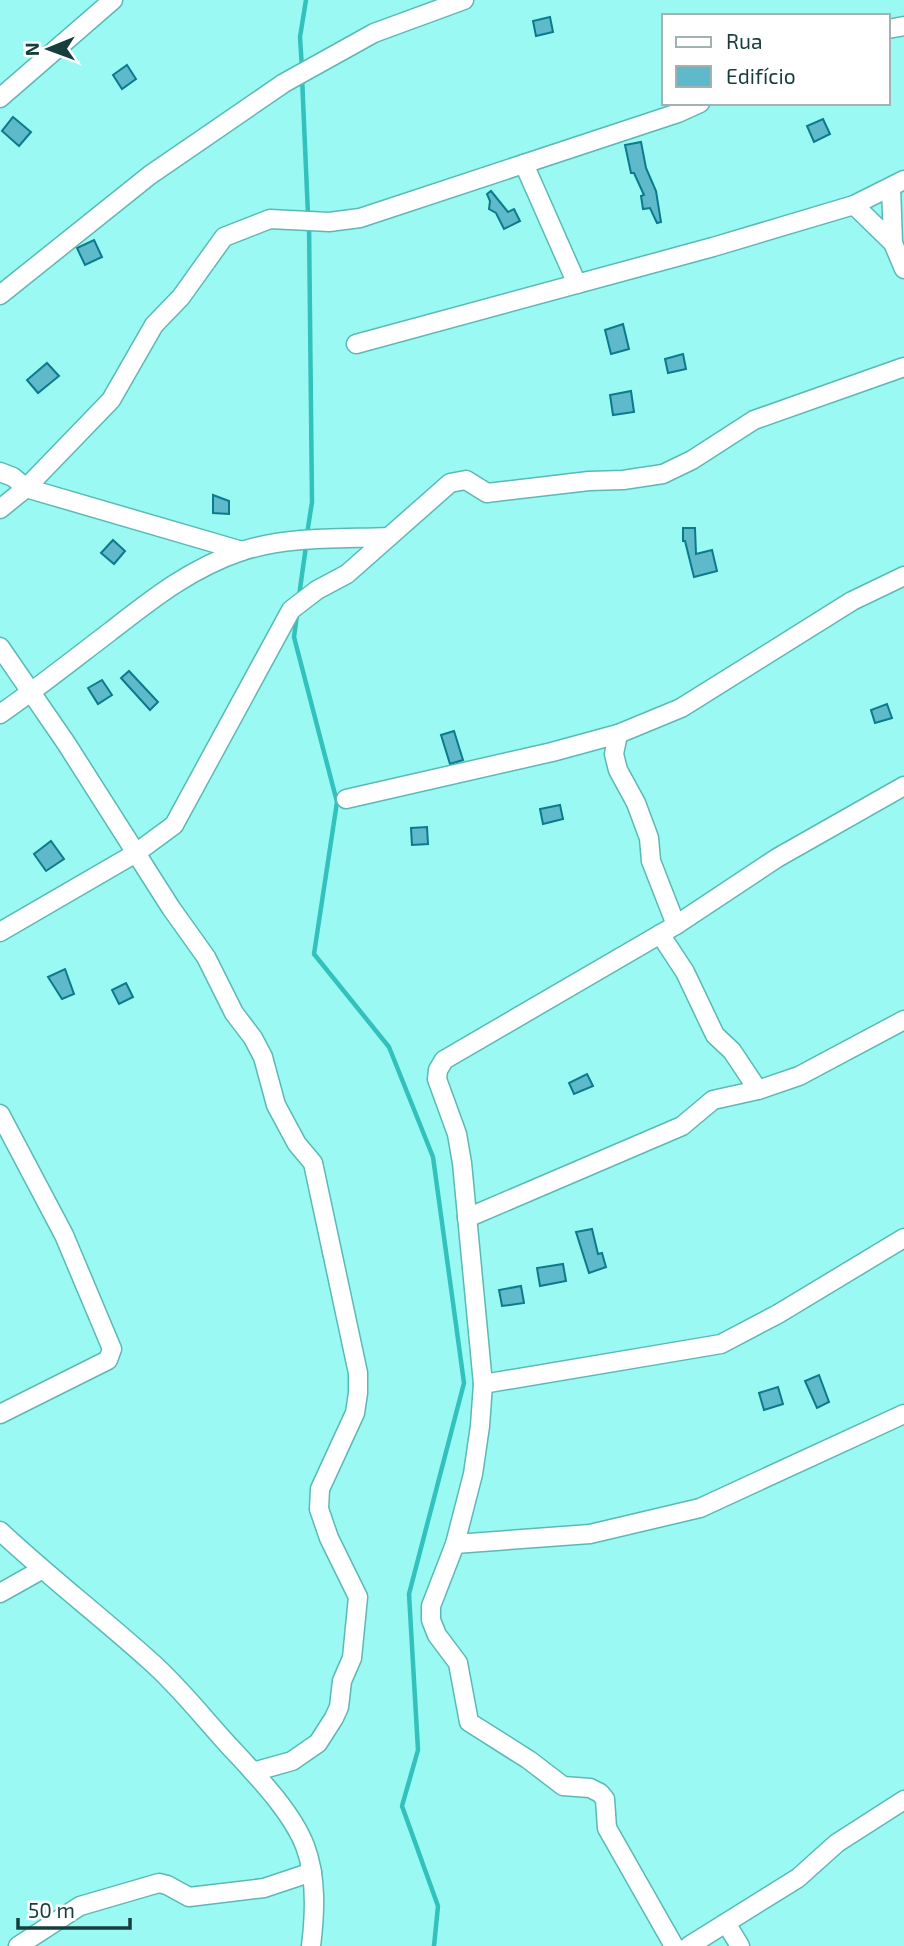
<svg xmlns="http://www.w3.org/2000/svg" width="904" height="1946" viewBox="0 0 904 1946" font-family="'Exo 2',sans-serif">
	<rect width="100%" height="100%" fill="#9bf9f4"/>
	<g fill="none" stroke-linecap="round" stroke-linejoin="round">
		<g stroke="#32c1bc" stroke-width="4.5">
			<polyline points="302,69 300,37 306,0"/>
			<polyline points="302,77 308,215"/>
			<polyline points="307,534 312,502 309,224"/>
			<polyline points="299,596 306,546"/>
			<polyline points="297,615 294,637 337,802 314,954 389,1047 433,1157 464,1383 409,1594 418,1750 402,1806 438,1906 434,1946"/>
		</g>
	</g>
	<g fill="#5eb9ca" stroke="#0c7a8a" stroke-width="2">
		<polygon points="550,17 553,32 536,36 533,21"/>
		<polygon points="127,65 136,79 122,89 113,75"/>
		<polygon points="13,117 31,132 19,146 2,131"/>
		<polygon points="823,119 830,134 814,142 807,126"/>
		<polygon points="641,142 646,168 656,191 661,222 657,223 650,208 643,209 641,196 644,195 634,173 631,173 625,145"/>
		<polygon points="491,191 508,212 514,209 520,221 504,229 496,213 489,209 490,201 487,194"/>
		<polygon points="94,240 102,257 85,265 77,248"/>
		<polygon points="623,324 629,349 611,354 605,330"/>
		<polygon points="683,354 686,369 668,373 665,359"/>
		<polygon points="47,363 59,376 38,393 27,380"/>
		<polygon points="631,391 634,412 613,415 610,395"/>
		<polygon points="213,495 229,501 229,514 213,513"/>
		<polygon points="683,528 695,528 696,554 712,550 717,571 694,577 685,541 683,541"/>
		<polygon points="113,540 125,551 114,564 101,553"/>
		<polygon points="129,671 158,702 150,710 121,678"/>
		<polygon points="102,680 112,695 98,704 88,688"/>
		<polygon points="887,704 892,718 875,723 871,710"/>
		<polygon points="454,731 463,760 450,764 441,735"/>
		<polygon points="560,805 563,819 543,824 540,809"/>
		<polygon points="427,827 428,844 412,845 411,828"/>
		<polygon points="51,841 64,859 46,871 34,854"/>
		<polygon points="65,969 74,994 62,999 48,977"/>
		<polygon points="126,983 133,997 119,1004 112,990"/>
		<polygon points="587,1074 593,1086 574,1094 569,1083"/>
		<polygon points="592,1229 598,1254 602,1253 606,1267 589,1273 576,1232"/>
		<polygon points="563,1264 566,1281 540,1286 537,1268"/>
		<polygon points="521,1286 524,1303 502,1306 499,1290"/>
		<polygon points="819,1375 829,1402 817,1408 805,1381"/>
		<polygon points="778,1387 783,1404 764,1410 759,1393"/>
	</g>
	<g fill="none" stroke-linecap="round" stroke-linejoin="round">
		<g stroke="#5bb9b5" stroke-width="21">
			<g id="street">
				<polyline points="888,29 904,26"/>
				<polyline points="0,98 113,0"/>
				<polyline points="524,164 577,284"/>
				<polyline points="891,187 893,243 904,269"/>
				<polyline points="854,205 893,243"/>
				<polyline points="0,295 150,175 284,83 374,33 464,0"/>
				<polyline points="356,344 713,247 854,205 904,180"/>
				<polyline points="0,472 13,477 26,488 111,400 154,325 181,297 224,237 270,219 329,222 360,218 678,113 700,103"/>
				<polyline points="0,509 26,488 242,551"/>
				<polyline points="0,647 66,743 171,908 206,957 234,1013 253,1038 263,1057 276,1105 297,1144 313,1163 358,1373 358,1393 355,1413 320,1489 319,1509 329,1538 358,1597 352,1658 342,1681 339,1707 334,1718 318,1743 292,1761 253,1772"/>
				<path d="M0 714C38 688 74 659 111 631 152 599 191 568 242 551 289 536 341 539 389 537"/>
				<polyline points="618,734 614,754 618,770 636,803 649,838 651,861 676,925"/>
				<polyline points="346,799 552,752 618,734 681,708 852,601 904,576"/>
				<polyline points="0,932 136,853 174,825 291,610 317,590 347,574 450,483 466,480 487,493 589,481 623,480 663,474 692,460 754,420 904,367"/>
				<polyline points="660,934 685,972 715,1035 732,1051 758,1090"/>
				<polyline points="0,1114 64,1235 112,1349 108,1360 0,1414"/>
				<polyline points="467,1218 682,1126 713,1100 758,1090 799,1076 904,1020"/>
				<polyline points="483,1384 721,1344 778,1314 904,1238"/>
				<path d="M0 1531C48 1576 100 1616 149 1660 179 1686 205 1720 232 1749 257 1776 292 1812 305 1846 317 1877 315 1914 311 1946"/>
				<polyline points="455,1544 590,1534 700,1508 904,1414"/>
				<polyline points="0,1593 41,1570"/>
				<polyline points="726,1923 740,1946"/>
				<polyline points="18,1946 80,1906 159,1883 167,1885 189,1897 264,1888 312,1872"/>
				<polyline points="674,1946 607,1828 605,1799 600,1793 590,1788 563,1786 529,1760 469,1722 458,1663 437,1635 431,1620 431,1606 455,1544 473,1474 480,1426 483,1384 462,1163 457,1134 437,1079 438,1070 444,1060 676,925 777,858 904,786"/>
				<polyline points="689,1946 798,1878 837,1843 904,1800"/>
			</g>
		</g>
		<use href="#street" stroke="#fff" stroke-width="18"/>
	</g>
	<rect x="662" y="14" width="228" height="91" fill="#ffffff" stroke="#a2b2b1" stroke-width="2"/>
	<rect x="676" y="37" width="35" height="10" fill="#ffffff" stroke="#a2b2b1" stroke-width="2"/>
	<text x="726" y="49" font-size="21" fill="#163e3c">Rua</text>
	<rect x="676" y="66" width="35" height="21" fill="#5eb9ca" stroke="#a2b2b1" stroke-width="2"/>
	<text x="726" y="84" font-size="21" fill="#163e3c">Edifício</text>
	<g transform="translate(49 49) rotate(269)" stroke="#ffffff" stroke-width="5" paint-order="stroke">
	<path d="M0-5L12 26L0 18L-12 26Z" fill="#163e3c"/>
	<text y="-10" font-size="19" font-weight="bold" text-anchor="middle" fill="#163e3c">N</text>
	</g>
	<path d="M18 1918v10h112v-10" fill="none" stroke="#163e3c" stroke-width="3.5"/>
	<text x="28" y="1918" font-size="21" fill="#163e3c" stroke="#ffffff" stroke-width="5" paint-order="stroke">50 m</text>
</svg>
